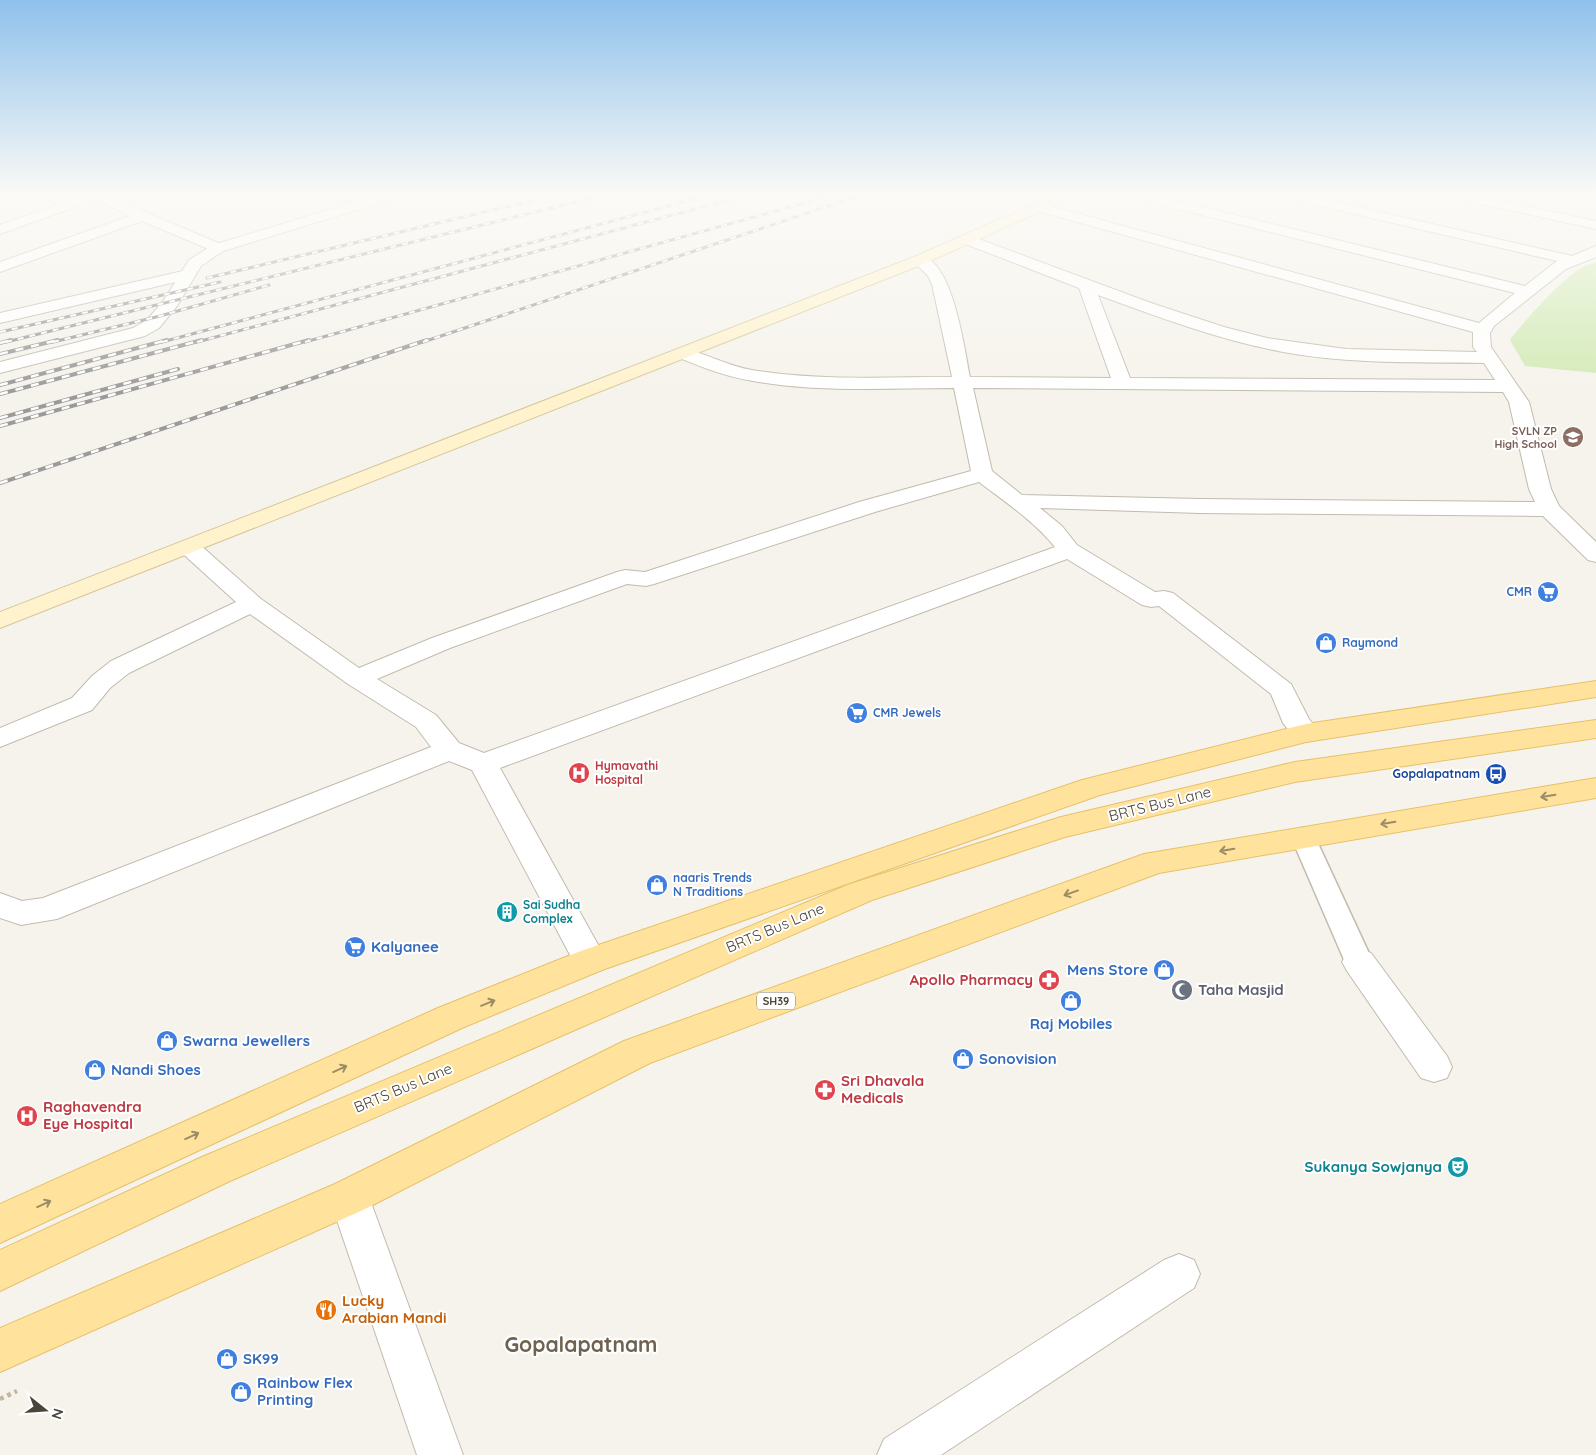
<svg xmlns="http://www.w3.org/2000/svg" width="1596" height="1455" viewBox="0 0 1596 1455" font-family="Quicksand,sans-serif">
	<rect width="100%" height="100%" fill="#f6f3ec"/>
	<path fill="#d2eab5" d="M1596 262V373L1525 366 1510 340C1522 323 1564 277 1581 268 1586 266 1591 264 1596 262Z"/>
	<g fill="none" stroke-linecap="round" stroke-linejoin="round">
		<g stroke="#c2bbae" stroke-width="3">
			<polygon id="service" points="1303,828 1312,831 1315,837 1373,962 1369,970 1359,973 1349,970 1345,962 1291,837 1294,831"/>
		</g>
		<g stroke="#c2bbae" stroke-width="2">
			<polygon id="pedestrian" points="1359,949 1371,953 1447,1056 1452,1067 1447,1078 1434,1082 1421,1078 1347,971 1342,962 1347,953"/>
		</g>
		<g stroke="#c2bbae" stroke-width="2">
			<g id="minor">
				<polygon points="86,194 107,194 147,213 223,245 226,248 223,251 213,251 142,221 0,272 0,262 130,216 97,199 0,234 0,225"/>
				<polygon points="334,194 355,194 372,198 374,201 367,205 336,197"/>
				<path d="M1127 194H1149L1525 286 1557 261 1285 198 1278 194H1301L1572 256 1596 246V257L1566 269 1494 326 1490 333 1491 347 1529 402 1551 489 1559 506 1596 542V562L1588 560 1543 516 1200 513 1040 508 1062 526 1077 545 1155 592 1164 591 1173 593 1291 684 1309 719 1320 733 1316 739 1306 742 1296 739 1283 723 1271 694 1159 606 1151 607 1142 605 1067 559 500 768 607 961 602 970 590 974 578 970 472 770 449 761 57 919 21 925 0 918V893L22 901 43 898 431 747 416 727 348 684 250 614 129 673 110 688 92 710 0 747V728L72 698 92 676 111 661 236 602 182 553 179 548 182 543 190 541 198 543 261 599 359 668 432 638 617 572 625 570 645 572 859 502 971 471 954 388C888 388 818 393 753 381 726 377 702 367 677 357L674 353 677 349 683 348C707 354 728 366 752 370 817 381 886 377 952 377L932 284 928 276 912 260 914 257C952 247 965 353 970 377L1111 378 1079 288 963 243 960 240 963 237 968 235 1151 303 1224 327 1267 338 1346 349 1477 352 1473 347V332L1034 210 1032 207 1034 204 1039 203 1479 323 1515 293 1129 197ZM1098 295C1158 317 1220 340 1283 352 1349 364 1417 362 1484 363L1495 380 1130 378ZM973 388 1503 392 1509 402 1529 489 1535 502 1200 499 1022 495 992 471ZM979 482C1005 502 1034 521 1055 547L484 753 459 743 436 715 377 679 450 648 627 584 646 586 654 584 875 512Z"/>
				<polygon points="1446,194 1470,194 1596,221 1596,229 1453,198"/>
				<polygon points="187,270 193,272 195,275 193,278 0,323 0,313"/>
				<polygon points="349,1179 363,1184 369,1197 463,1455 417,1455 329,1197 335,1184"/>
				<polygon points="1179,1254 1194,1260 1200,1274 1194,1288 941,1455 877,1455 884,1439 1164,1260"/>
			</g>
		</g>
		<g stroke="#c2bbae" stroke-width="2">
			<polygon id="tertiary" points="381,194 401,194 399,197 223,251 201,266 177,306 159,328 145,336 0,373 0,362 133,328 147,320 164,300 189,260 213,245"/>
		</g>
		<g stroke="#d6c79b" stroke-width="2">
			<polygon id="secondary" points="1057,194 1074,194 1072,197 926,263 0,628 0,612 914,257"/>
		</g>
		<g stroke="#e6c16a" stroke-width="2">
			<g id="primary">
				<polygon points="1596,681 1596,697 1306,742 1100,795 602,970 462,1028 0,1243 0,1204 438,1008 578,952 1082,780 1306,724"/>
				<polygon points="1596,720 1596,738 1295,782 1065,837 872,900 230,1181 0,1291 0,1250 202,1157 850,884 1061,817 1295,762"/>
				<polygon points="1596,778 1596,798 1159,873 650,1063 363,1210 0,1372 0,1328 335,1184 624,1041 1144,854"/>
			</g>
		</g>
		<polyline stroke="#c4b79f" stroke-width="4.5" stroke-dasharray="4 4" stroke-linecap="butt" points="0,1399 17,1391"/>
		<use href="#service" fill="#fff" fill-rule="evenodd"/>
		<use href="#pedestrian" fill="#fff" fill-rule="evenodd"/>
		<use href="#minor" fill="#fff" fill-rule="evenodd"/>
		<use href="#tertiary" fill="#fff" fill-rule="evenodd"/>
		<use href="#secondary" fill="#fff3cd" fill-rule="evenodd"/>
		<use href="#primary" fill="#ffe39c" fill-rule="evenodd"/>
		<g stroke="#9a9a9a" stroke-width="3">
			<g id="rail-far1">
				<polyline points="207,278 560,194"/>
				<polyline points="0,332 220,282"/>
				<polyline points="6,342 608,194"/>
				<polyline points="53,342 160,316 269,285"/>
				<polyline points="162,342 713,194"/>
				<polyline points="197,342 751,194"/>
				<polyline points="305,342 837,194"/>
				<polyline points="423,342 864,194"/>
			</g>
		</g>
		<g stroke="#9a9a9a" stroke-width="4">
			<g id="rail">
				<polyline points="0,343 11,340"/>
				<polyline points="0,354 58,340"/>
				<polyline points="0,385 167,340"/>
				<polyline points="0,394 202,340"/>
				<polyline points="0,418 178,369"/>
				<polyline points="0,426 309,340"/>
				<polyline points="0,483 427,340"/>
			</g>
		</g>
		<use href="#rail-far1" stroke="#fff" stroke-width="2" stroke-dasharray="6" stroke-linecap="butt"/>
		<use href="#rail" stroke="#fff" stroke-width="2.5" stroke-dasharray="8" stroke-linecap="butt"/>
	</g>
	<defs><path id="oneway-shaft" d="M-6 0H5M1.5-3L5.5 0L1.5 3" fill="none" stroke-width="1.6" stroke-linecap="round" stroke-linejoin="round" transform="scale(1.25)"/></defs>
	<g stroke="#9c8c66">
		<use href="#oneway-shaft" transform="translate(1548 796) rotate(171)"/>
		<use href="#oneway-shaft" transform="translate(1388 823) rotate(170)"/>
		<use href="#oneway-shaft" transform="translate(1227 850) rotate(170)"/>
		<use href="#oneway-shaft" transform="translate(1071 893) rotate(160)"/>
		<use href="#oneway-shaft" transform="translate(488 1003) rotate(-22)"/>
		<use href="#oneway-shaft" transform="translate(340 1069) rotate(-25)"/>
		<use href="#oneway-shaft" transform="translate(192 1136) rotate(-25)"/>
		<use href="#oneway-shaft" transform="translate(44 1204) rotate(-25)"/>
	</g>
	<linearGradient id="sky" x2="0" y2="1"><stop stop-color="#8fc1ec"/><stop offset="0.49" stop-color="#fbfaf6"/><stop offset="1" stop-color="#fbfaf6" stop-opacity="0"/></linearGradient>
	<rect width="1596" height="397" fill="url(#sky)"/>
	<defs>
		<g id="school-disc" transform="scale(1.125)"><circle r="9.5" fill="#8d6e63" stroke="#fff"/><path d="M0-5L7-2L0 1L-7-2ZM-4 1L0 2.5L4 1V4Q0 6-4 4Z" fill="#fff"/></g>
		<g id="supermarket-disc" transform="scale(1.125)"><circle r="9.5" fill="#3f7fe0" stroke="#fff"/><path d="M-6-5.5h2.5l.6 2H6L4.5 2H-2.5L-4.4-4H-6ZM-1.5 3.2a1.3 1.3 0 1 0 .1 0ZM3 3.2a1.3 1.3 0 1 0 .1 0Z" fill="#fff"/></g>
		<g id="shop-disc" transform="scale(1.125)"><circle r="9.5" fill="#3f7fe0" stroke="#fff"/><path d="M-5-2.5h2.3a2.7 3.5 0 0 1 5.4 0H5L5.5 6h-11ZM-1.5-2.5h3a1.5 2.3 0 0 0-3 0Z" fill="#fff"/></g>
		<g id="hospital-disc" transform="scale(1.125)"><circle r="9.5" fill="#e0444e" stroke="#fff"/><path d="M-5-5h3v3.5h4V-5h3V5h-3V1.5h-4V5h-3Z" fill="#fff"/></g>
		<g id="bus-disc" transform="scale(1.125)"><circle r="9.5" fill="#1a4fb4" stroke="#fff"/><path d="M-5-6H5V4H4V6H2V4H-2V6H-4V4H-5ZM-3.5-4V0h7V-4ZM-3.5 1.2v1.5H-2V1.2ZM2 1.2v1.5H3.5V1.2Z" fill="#fff"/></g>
		<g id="building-disc" transform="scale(1.125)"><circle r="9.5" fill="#0f9aa8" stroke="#fff"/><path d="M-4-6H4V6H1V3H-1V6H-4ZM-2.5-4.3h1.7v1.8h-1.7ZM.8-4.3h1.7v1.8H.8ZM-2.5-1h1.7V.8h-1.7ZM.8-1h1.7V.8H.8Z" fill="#fff"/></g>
		<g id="pharmacy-disc" transform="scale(1.125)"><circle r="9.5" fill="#e0444e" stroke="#fff"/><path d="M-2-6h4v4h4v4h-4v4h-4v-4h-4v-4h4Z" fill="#fff"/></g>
		<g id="mosque-disc" transform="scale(1.125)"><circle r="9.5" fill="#6b7280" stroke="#fff"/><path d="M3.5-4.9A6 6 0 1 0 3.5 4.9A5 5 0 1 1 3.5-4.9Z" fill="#fff"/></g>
		<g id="theatre-disc" transform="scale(1.125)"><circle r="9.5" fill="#0f9aa8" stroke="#fff"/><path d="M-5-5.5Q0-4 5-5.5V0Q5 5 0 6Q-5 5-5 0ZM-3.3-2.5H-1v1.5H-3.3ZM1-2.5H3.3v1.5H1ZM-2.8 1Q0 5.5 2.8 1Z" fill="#fff"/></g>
		<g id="restaurant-disc" transform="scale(1.125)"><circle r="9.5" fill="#e8710a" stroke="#fff"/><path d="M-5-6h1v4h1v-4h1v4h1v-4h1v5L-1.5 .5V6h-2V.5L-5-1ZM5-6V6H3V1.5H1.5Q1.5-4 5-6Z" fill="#fff"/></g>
	</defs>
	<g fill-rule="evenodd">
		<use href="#school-disc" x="1573" y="437"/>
		<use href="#supermarket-disc" x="1548" y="592"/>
		<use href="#shop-disc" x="1326" y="643"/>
		<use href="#supermarket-disc" x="857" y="713"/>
		<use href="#hospital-disc" x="579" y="773"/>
		<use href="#bus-disc" x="1496" y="774"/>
		<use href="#shop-disc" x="657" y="885"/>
		<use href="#building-disc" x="507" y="912"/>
		<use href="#supermarket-disc" x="355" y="947"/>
		<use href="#shop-disc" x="1164" y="970"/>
		<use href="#pharmacy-disc" x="1049" y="980"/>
		<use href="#mosque-disc" x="1182" y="990"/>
		<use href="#shop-disc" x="1071" y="1001"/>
		<use href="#shop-disc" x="167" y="1041"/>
		<use href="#shop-disc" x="963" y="1059"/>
		<use href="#shop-disc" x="95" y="1070"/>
		<use href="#pharmacy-disc" x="825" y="1090"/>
		<use href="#hospital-disc" x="27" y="1116"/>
		<use href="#theatre-disc" x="1458" y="1167"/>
		<use href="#restaurant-disc" x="326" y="1310"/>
		<use href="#shop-disc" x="227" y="1359"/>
		<use href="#shop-disc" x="241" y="1392"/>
	</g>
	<g text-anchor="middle" stroke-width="4" stroke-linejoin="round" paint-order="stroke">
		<g font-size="11" font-weight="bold" fill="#785e54" stroke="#fff" text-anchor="end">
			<text x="1557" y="435">SVLN ZP<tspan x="1557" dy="13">High School</tspan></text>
		</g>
		<rect fill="#fff" stroke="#817c74" stroke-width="1" x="757" y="992.5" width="38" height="17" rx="4"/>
		<g font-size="11" font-weight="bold" fill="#4b4439">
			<text x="776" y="1005">SH39</text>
		</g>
		<g font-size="12" font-weight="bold" fill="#366cbe" stroke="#fff" text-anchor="start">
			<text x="1532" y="596" text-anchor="end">CMR</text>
			<text x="1342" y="647">Raymond</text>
			<text x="873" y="717">CMR Jewels</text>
			<text x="673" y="882">naaris Trends<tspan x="673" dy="14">N Traditions</tspan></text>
		</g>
		<g font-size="12" font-weight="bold" fill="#be3a42" stroke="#fff" text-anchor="start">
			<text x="595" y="770">Hymavathi<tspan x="595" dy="14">Hospital</tspan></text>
		</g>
		<g font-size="12" font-weight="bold" fill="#164399" stroke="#fff" text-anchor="end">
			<text x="1480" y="778">Gopalapatnam</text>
		</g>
		<g font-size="12" font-weight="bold" fill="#0d838f" stroke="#fff" text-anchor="start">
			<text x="523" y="909">Sai Sudha<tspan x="523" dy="14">Complex</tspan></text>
		</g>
		<g font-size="15" fill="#4b4439" stroke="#fff">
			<text transform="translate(1160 804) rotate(-14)" y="5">BRTS Bus Lane</text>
			<text transform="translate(775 928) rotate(-23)" y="5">BRTS Bus Lane</text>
			<text transform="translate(403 1088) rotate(-23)" y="5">BRTS Bus Lane</text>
		</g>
		<g font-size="15" font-weight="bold" fill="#366cbe" stroke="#fff" text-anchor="start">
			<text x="371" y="952">Kalyanee</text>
			<text x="1148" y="975" text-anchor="end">Mens Store</text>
			<text x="1071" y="1029" text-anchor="middle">Raj Mobiles</text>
			<text x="183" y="1046">Swarna Jewellers</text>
			<text x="979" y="1064">Sonovision</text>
			<text x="111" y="1075">Nandi Shoes</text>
			<text x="243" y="1364">SK99</text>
			<text x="257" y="1388">Rainbow Flex<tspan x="257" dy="17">Printing</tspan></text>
		</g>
		<g font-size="15" font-weight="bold" fill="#be3a42" stroke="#fff" text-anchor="start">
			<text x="1033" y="985" text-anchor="end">Apollo Pharmacy</text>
			<text x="841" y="1086">Sri Dhavala<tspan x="841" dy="17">Medicals</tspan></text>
			<text x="43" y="1112">Raghavendra<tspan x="43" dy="17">Eye Hospital</tspan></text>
		</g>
		<g font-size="15" font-weight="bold" fill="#5b616d" stroke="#fff" text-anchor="start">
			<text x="1198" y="995">Taha Masjid</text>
		</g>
		<g font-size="15" font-weight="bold" fill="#0d838f" stroke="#fff" text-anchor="end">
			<text x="1442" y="1172">Sukanya Sowjanya</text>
		</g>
		<g font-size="15" font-weight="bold" fill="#c56008" stroke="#fff" text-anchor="start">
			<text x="342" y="1306">Lucky<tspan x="342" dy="17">Arabian Mandi</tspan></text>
		</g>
		<g font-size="21" font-weight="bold" fill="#6e6250" stroke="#fff">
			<text x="581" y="1352">Gopalapatnam</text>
		</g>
	</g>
	<g transform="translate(45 1410) rotate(107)" stroke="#ffffff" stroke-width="4" paint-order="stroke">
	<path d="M0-4L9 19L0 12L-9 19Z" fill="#4b4439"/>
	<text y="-8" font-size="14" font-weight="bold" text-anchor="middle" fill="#4b4439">N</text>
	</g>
</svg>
